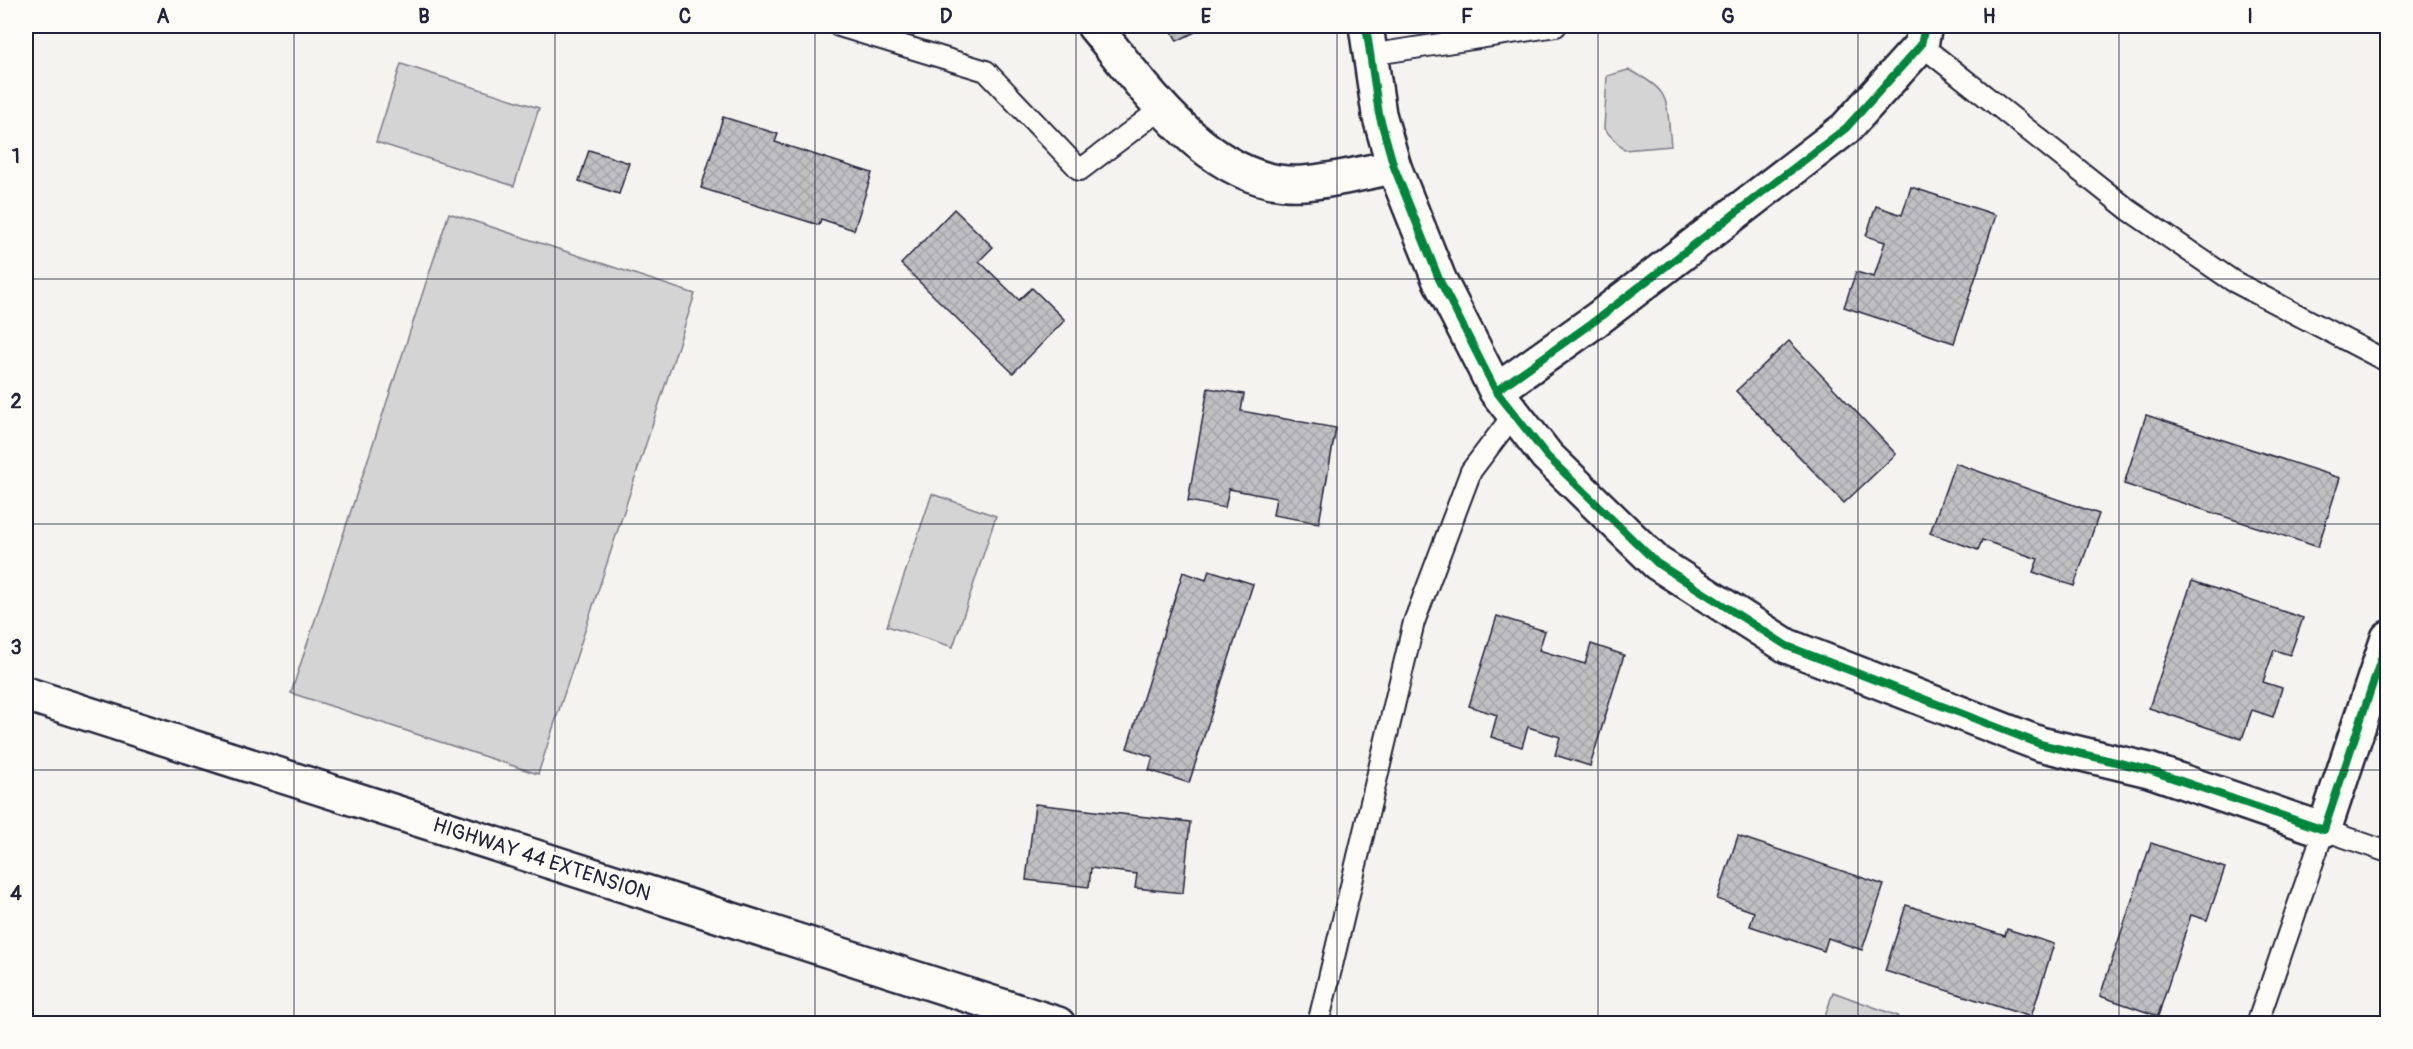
<svg xmlns="http://www.w3.org/2000/svg" width="2413" height="1049" viewBox="0 0 2413 1049" font-family="Pangolin,sans-serif">
	<defs>
		<pattern id="building-cross-hatch" width="8" height="8" patternUnits="userSpaceOnUse" patternTransform="scale(1.5)"><rect width="8" height="8" fill="#c0bfc2"/><path d="M0 0l8 8M0 8l8-8" fill="none" stroke="#a5a4a8"/></pattern>
	</defs>
	<rect width="100%" height="100%" fill="#f4f3ef"/>
	<filter id="ink" filterUnits="userSpaceOnUse"><feTurbulence type="fractalNoise" baseFrequency=".0167" numOctaves="2"/><feDisplacementMap in="SourceGraphic" scale="12" xChannelSelector="R" yChannelSelector="G"/><feConvolveMatrix kernelMatrix="1 2 1 2 8 2 1 2 1" color-interpolation-filters="sRGB"/></filter>
	<g filter="url(#ink)">
		<g fill="#d5d4d5" stroke="#7c7b88" stroke-width="1.5">
			<polygon points="401,64 539,108 514,186 376,142"/>
			<path d="M1628 70C1673 90 1666 101 1671 146L1624 150 1604 129 1607 76Z"/>
			<polygon points="449,213 695,294 538,774 291,693"/>
			<polygon points="932,494 996,516 953,647 887,626"/>
			<polygon points="1833,992 1898,1016 1895,1023 1823,1023"/>
		</g>
		<g fill="url(#building-cross-hatch)" stroke="#22223b" stroke-width="1.5">
			<polygon points="1169,26 1207,26 1177,41"/>
			<polygon points="723,117 778,134 775,142 872,173 854,230 821,219 819,225 701,188"/>
			<polygon points="589,150 629,163 619,194 579,181"/>
			<polygon points="1911,187 1996,215 1954,343 1844,307 1856,272 1874,277 1885,242 1866,236 1876,206 1902,215"/>
			<polygon points="954,209 993,247 979,261 1019,300 1032,288 1065,320 1013,373 901,264"/>
			<polygon points="1789,341 1896,454 1844,503 1736,391"/>
			<polygon points="1208,388 1244,394 1241,411 1336,428 1319,523 1273,515 1276,498 1229,489 1225,508 1188,501"/>
			<polygon points="2146,415 2340,478 2318,547 2124,484"/>
			<polygon points="1955,463 2099,514 2074,586 2033,572 2038,559 1982,540 1978,550 1930,533"/>
			<polygon points="1209,570 1253,584 1189,783 1149,770 1153,757 1127,748 1183,572 1206,580"/>
			<polygon points="2192,581 2303,618 2290,655 2274,650 2263,682 2282,688 2273,717 2252,710 2242,739 2149,708"/>
			<polygon points="1497,616 1545,631 1539,650 1585,664 1591,644 1624,655 1590,766 1555,755 1560,737 1528,727 1522,747 1491,737 1497,715 1469,706"/>
			<polygon points="1035,804 1190,822 1183,893 1135,888 1137,874 1091,868 1089,887 1026,880"/>
			<polygon points="1738,836 1884,885 1862,950 1828,938 1824,951 1750,926 1754,912 1717,899"/>
			<polygon points="2151,843 2225,868 2207,920 2191,915 2158,1016 2100,996"/>
			<polygon points="1906,905 2005,936 2007,929 2054,944 2031,1017 1885,971"/>
		</g>
		<g fill="none" stroke-linecap="round" stroke-linejoin="round">
			<g stroke="#22223b" stroke-width="24">
				<g id="service">
					<polyline points="839,26 986,71 1080,170 1162,108"/>
					<polyline points="1921,45 2129,210 2233,281 2388,362"/>
					<polyline points="1369,55 1556,26"/>
					<polyline points="1318,1024 1414,622 1471,471 1514,414"/>
					<polyline points="2257,1024 2324,830 2388,852"/>
				</g>
			</g>
			<g stroke="#22223b" stroke-width="38">
				<g id="minor">
					<path d="M1094 26C1145 87 1213 190 1304 183 1334 181 1365 172 1394 167"/>
					<polyline points="1366,26 1379,114 1394,167 1439,279 1496,391 1547,456 1657,563 1787,646 2040,744 2149,770 2324,830 2388,638"/>
					<polyline points="1496,391 1596,320 1846,128 1921,45 1925,26"/>
				</g>
			</g>
			<g stroke="#22223b" stroke-width="38">
				<polyline id="secondary" points="26,694 1058,1024"/>
			</g>
			<use href="#service" stroke="#fdfcf7" stroke-width="20"/>
			<use href="#minor" stroke="#fdfcf7" stroke-width="33"/>
			<use href="#secondary" stroke="#fdfcf7" stroke-width="33"/>
			<g stroke="#fdfcf7" stroke-width="11">
				<g id="cycleway">
					<polyline points="1366,26 1379,114 1394,167 1439,279 1496,391 1547,456 1657,563 1787,646 2040,744 2149,770 2324,830 2388,638"/>
					<polyline points="1496,391 1596,320 1846,128 1921,45 1925,26"/>
				</g>
			</g>
			<use href="#cycleway" stroke="#00873e" stroke-width="8"/>
		</g>
	</g>
	<path fill="none" stroke="#22223b" stroke-width="1.5" stroke-opacity="0.55" d="M294 26V1024M555 26V1024M815 26V1024M1076 26V1024M1337 26V1024M1598 26V1024M1858 26V1024M2119 26V1024M26 279H2388M26 524H2388M26 770H2388"/>
	<g text-anchor="middle" stroke-width="6" stroke-linejoin="round" paint-order="stroke">
		<g font-size="21" fill="#22223b" stroke="#fdfcf7">
			<text transform="translate(542 859) rotate(18)" y="7">HIGHWAY 44 EXTENSION</text>
		</g>
	</g>
	<rect width="2413" height="1049" fill="none" stroke="#fdfcf7" stroke-width="66"/>
	<rect x="33" y="33" width="2347" height="983" fill="none" stroke="#22223b" stroke-width="2"/>
	<g font-size="20" text-anchor="middle" font-weight="bold" fill="#22223b">
		<text x="163" y="23">A</text>
		<text x="424" y="23">B</text>
		<text x="685" y="23">C</text>
		<text x="946" y="23">D</text>
		<text x="1206" y="23">E</text>
		<text x="1467" y="23">F</text>
		<text x="1728" y="23">G</text>
		<text x="1989" y="23">H</text>
		<text x="2250" y="23">I</text>
		<text x="16" y="163">1</text>
		<text x="16" y="408">2</text>
		<text x="16" y="654">3</text>
		<text x="16" y="900">4</text>
	</g>
</svg>
